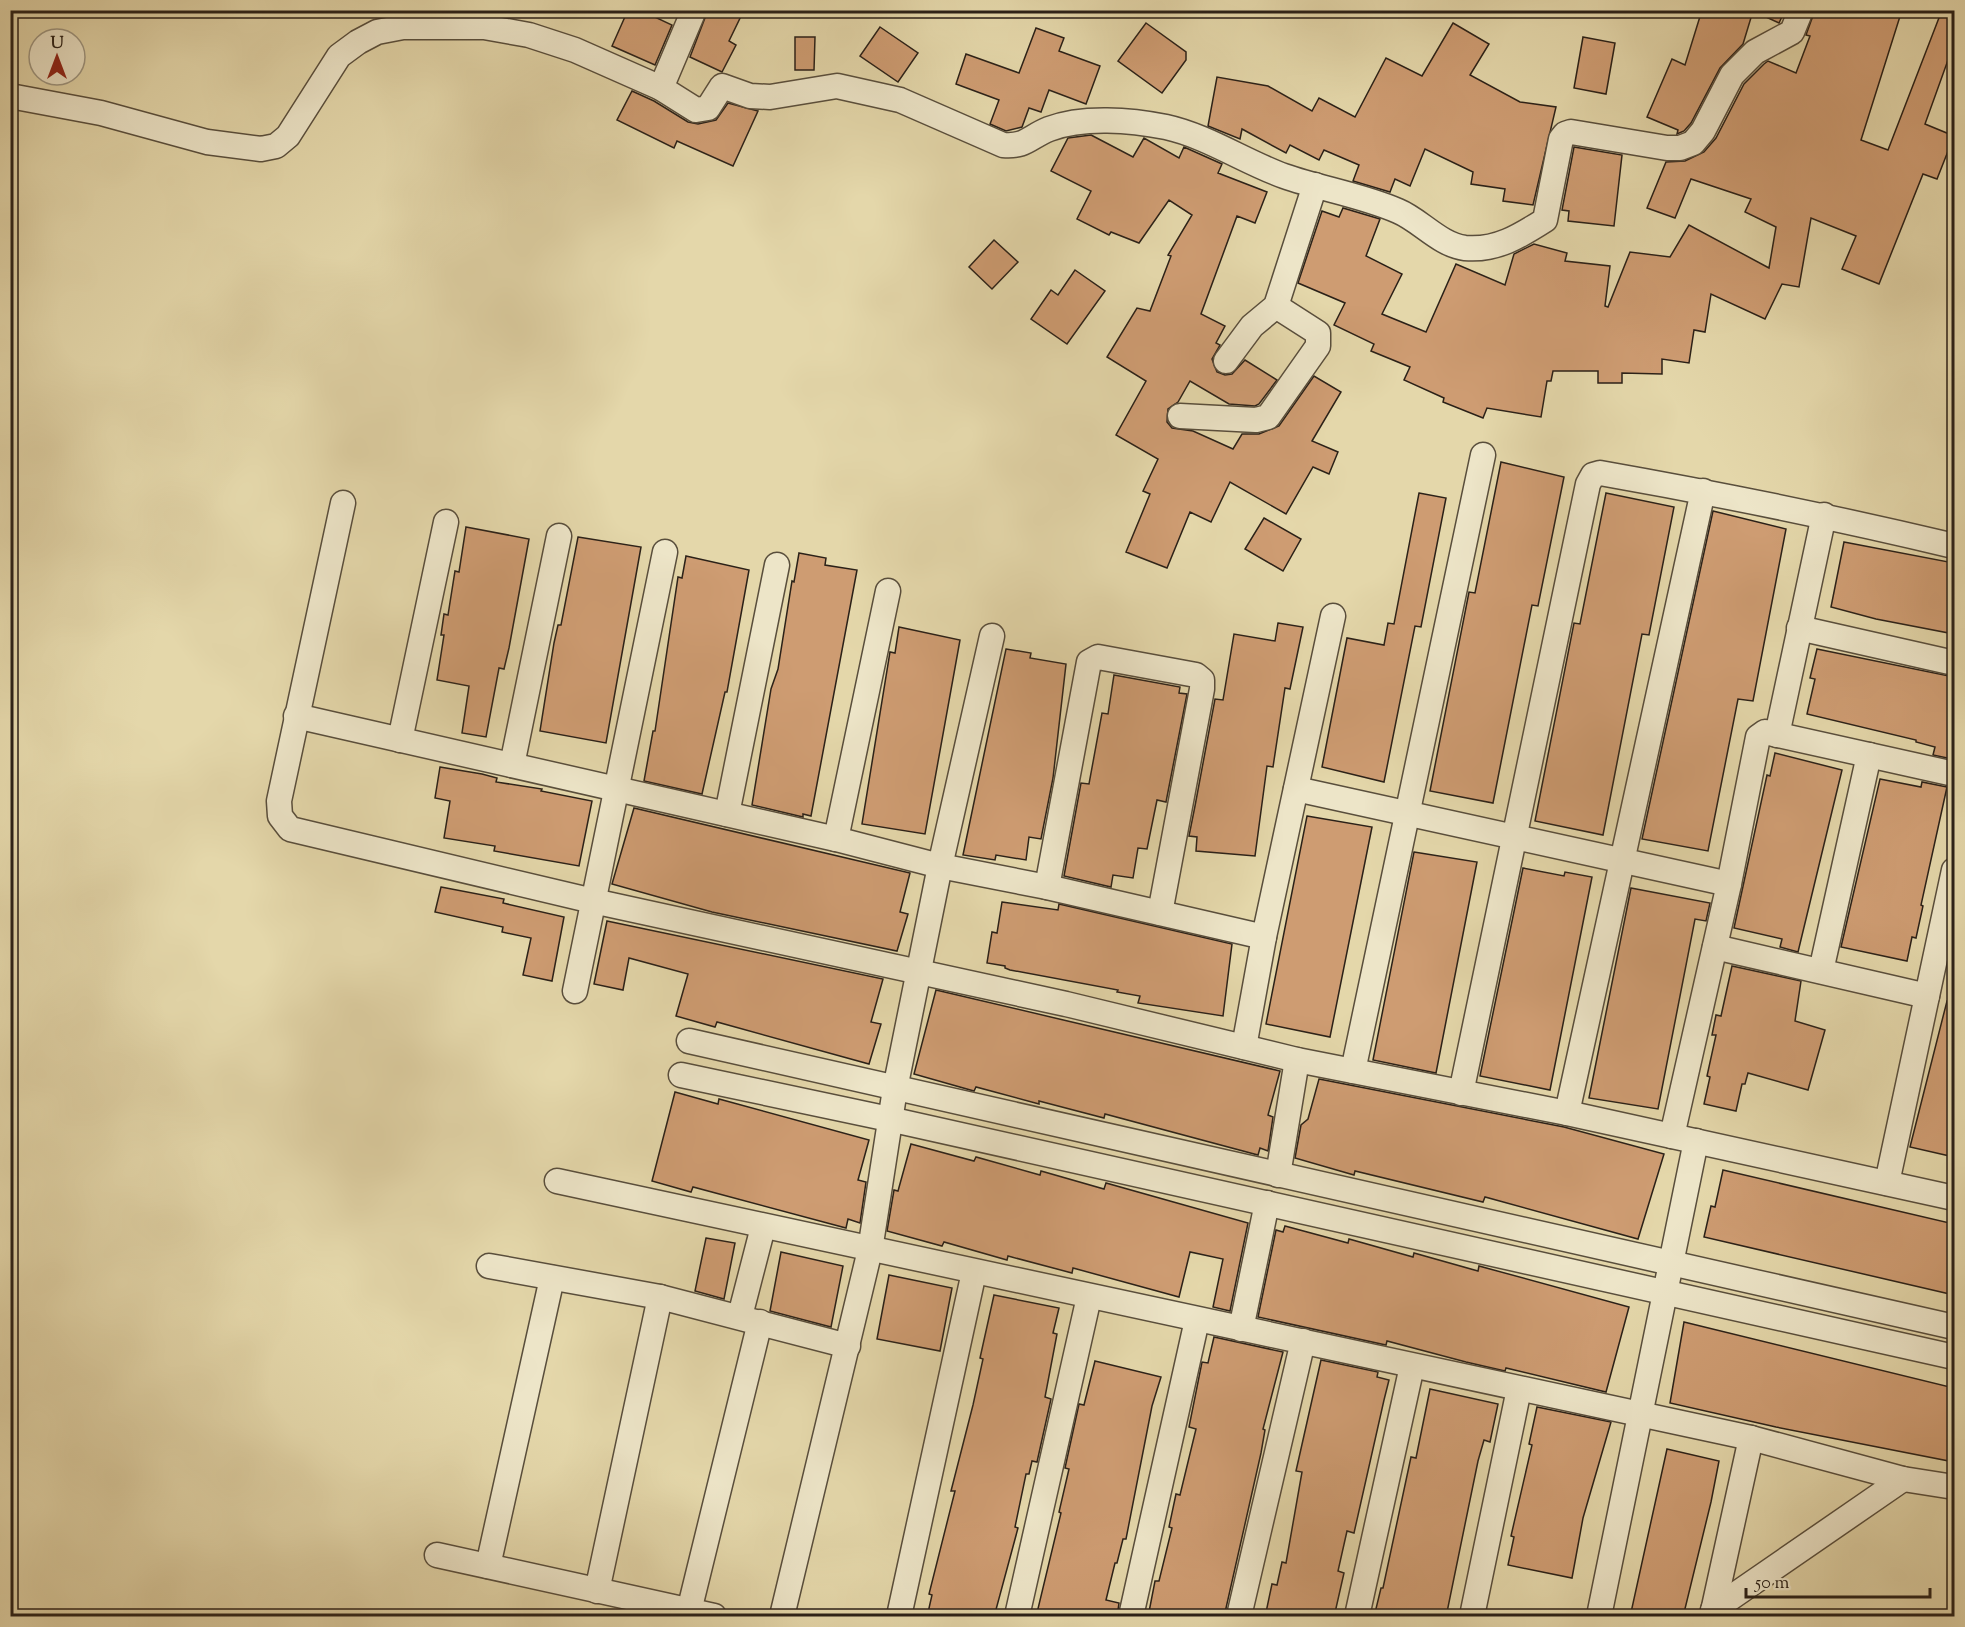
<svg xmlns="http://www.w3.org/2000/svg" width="1965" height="1627" viewBox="0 0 1965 1627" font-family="'Sorts Mill Goudy',serif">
	<rect width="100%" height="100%" fill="#e4d7aa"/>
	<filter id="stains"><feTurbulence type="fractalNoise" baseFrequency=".00333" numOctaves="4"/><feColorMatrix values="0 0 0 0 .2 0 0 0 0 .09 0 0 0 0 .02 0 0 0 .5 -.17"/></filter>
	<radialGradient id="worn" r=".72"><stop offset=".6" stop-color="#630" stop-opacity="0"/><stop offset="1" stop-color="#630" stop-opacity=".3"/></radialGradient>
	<g fill="#ce9c72" stroke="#2b2118" stroke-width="1.5">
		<polygon points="628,10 640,10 672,25 655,65 612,46"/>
		<polygon points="708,10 744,10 729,41 736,45 722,72 690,57"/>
		<polygon points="1702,10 1785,10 1779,23 1753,11 1743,44 1720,68 1691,123 1684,131 1677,134 1678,130 1647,117 1672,59 1685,65"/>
		<polygon points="1815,10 1902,10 1861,140 1888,150 1942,10 1954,10 1954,63 1948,60 1925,124 1954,136 1937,179 1923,174 1879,284 1842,269 1856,236 1811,218 1799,287 1782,284 1765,319 1711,294 1705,332 1694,330 1689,363 1662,359 1662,374 1622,373 1622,383 1598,383 1598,371 1553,371 1551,381 1547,381 1541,417 1487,408 1483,418 1443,402 1444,398 1404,380 1410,367 1371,351 1374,344 1334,325 1345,303 1298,283 1322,211 1339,217 1343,208 1380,219 1366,256 1402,274 1382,314 1426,332 1456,264 1505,285 1514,254 1534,244 1567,253 1565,261 1610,266 1605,306 1608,307 1630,252 1670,257 1689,225 1769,268 1776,227 1745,212 1751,199 1691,179 1675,218 1647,208 1666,162 1685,161 1704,152 1716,138 1744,84 1764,64 1768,61 1796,73 1810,36 1806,35"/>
		<polygon points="1146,23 1186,52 1186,60 1162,93 1118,61"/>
		<polygon points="1453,23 1489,44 1470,75 1520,102 1556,107 1533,205 1503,201 1505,189 1471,184 1473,172 1425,149 1410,186 1395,179 1390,192 1353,181 1359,165 1324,150 1319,160 1290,145 1286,153 1242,129 1240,139 1208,126 1217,77 1268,86 1312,111 1319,98 1355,117 1386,58 1422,76"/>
		<polygon points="880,27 918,53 898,82 860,56"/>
		<polygon points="1036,28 1064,38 1059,51 1100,66 1086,104 1049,90 1041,112 1029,108 1022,127 1006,131 990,124 999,100 956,84 966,54 1019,73"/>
		<polygon points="795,37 815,37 814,70 795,70"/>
		<polygon points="1583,37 1615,43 1606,94 1574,88"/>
		<polygon points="632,91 654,101 688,122 698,124 716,120 728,103 758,111 733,166 677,141 674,148 617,120"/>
		<polygon points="1091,135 1133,157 1144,138 1179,158 1184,147 1222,164 1218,173 1267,192 1255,223 1237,216 1201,314 1225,326 1216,343 1220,345 1212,359 1217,372 1225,375 1232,374 1245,360 1277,380 1259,404 1255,406 1229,404 1190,381 1178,402 1168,409 1167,422 1172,428 1193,431 1233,449 1242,434 1259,434 1279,426 1314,376 1341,392 1312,441 1338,452 1329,474 1313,467 1286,514 1230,482 1211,522 1190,512 1167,568 1126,552 1150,494 1143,491 1158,459 1116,435 1146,381 1107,357 1137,308 1150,311 1171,256 1168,255 1192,215 1169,200 1139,243 1111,232 1109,235 1077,219 1091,191 1051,171 1068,138"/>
		<polygon points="1574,147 1622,155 1614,226 1568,221 1569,211 1562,210"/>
		<polygon points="994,240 1018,262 992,289 969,267"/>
		<polygon points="1075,270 1105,291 1067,344 1031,319 1051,290 1058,295"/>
		<polygon points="1501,462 1564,477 1538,606 1532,605 1493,803 1430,791 1469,592 1475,593"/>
		<polygon points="1419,493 1446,498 1421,627 1415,626 1384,782 1322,767 1347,638 1384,645 1388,623 1394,624"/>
		<polygon points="1606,493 1674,507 1649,635 1642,634 1603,835 1535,821 1574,623 1580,624"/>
		<polygon points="1713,511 1786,529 1753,701 1738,699 1708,851 1642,839"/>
		<polygon points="1264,518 1301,539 1283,571 1245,549"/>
		<polygon points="466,527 529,539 509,648 504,669 499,668 486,737 462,733 469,686 437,680 444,635 441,635 444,614 448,615 455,571 459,572"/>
		<polygon points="578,537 641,547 606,743 540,731 554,643 558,625 561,625"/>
		<polygon points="1844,542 1954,563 1954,634 1876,619 1831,607"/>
		<polygon points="799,553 826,558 825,565 857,570 811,816 803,814 803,817 752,805 771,689 778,669 792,581 794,582"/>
		<polygon points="686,556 749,570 727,692 725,692 702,794 644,781 653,731 655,731 678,577 682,578"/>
		<polygon points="1278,623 1303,627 1290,689 1285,688 1273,767 1267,766 1255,856 1196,851 1197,837 1189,836 1195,806 1215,699 1223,700 1234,634 1275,641"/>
		<polygon points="899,627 960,640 925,834 862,824 890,652 895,653"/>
		<polygon points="1006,649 1031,653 1030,658 1066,664 1053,778 1041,839 1029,837 1026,860 996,855 995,860 963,855"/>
		<polygon points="1817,649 1954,677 1952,759 1933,755 1935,747 1916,742 1916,740 1807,714 1815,679 1810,678"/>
		<polygon points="1114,675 1180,687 1179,693 1187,694 1166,802 1157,800 1147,849 1138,848 1133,878 1113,875 1111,887 1064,876 1081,783 1089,784 1102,713 1108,714"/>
		<polygon points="1775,753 1842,770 1798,952 1780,947 1782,939 1734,928 1767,775 1770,776"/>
		<polygon points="440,767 482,774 497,778 496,782 542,789 541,791 592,801 579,866 494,851 495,846 444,838 450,801 435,798"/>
		<polygon points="1880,779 1921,787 1922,782 1947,787 1921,905 1923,906 1916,938 1912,937 1907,961 1841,947"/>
		<polygon points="634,808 910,873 900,912 908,914 897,951 712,912 612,884"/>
		<polygon points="1307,816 1372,827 1330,1037 1266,1024"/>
		<polygon points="1414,852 1477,862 1436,1073 1373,1060"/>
		<polygon points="1523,868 1564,876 1565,872 1592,877 1550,1090 1480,1076"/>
		<polygon points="441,887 504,899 503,903 564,917 552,981 523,975 531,938 502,932 503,927 435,912"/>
		<polygon points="1631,888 1710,903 1706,921 1695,919 1658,1109 1589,1098"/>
		<polygon points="1002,902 1058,910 1059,904 1232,944 1223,1016 1138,1003 1140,996 1117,992 1118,990 1010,970 1005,968 1005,966 987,963 992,932 997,933"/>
		<polygon points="607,921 883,979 871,1022 881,1024 869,1064 717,1022 715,1027 676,1016 688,974 629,958 623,990 594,984"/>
		<polygon points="1732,966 1801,981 1795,1021 1825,1030 1808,1090 1748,1073 1745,1084 1742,1084 1736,1111 1704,1104 1710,1077 1707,1076 1716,1035 1712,1035 1716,1015 1721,1016"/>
		<polygon points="936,990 1280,1071 1268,1115 1273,1117 1268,1151 1260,1148 1258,1155 1105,1114 1104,1118 1039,1101 1039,1104 976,1087 974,1091 914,1074"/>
		<polygon points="1947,1001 1954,1002 1954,1157 1910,1147"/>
		<polygon points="1319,1079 1564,1127 1664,1154 1638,1239 1485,1197 1483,1202 1355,1171 1354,1175 1295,1158 1301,1125 1308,1119"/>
		<polygon points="675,1092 718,1104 719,1099 869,1140 858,1180 866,1182 860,1223 848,1219 846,1228 693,1187 691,1192 652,1181"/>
		<polygon points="911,1144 974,1161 976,1157 1040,1175 1041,1171 1104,1189 1106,1183 1248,1223 1230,1311 1213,1307 1223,1259 1190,1252 1179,1297 1073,1268 1072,1273 1008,1256 1007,1260 944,1242 942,1246 887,1231 894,1190 898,1191"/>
		<polygon points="1723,1170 1954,1224 1954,1295 1704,1237 1711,1206 1715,1207"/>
		<polygon points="1285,1226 1348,1243 1349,1239 1413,1257 1414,1253 1478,1271 1479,1266 1629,1307 1606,1392 1506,1368 1505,1371 1466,1362 1387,1341 1386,1345 1258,1317 1276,1230 1283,1232"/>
		<polygon points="706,1238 735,1243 724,1299 695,1291"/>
		<polygon points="781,1252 843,1266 831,1327 770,1311"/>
		<polygon points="889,1275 952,1288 940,1351 877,1339"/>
		<polygon points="994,1295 1059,1308 1053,1333 1057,1334 1045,1397 1051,1399 1037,1462 1032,1461 1029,1474 1026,1474 1015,1527 1018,1528 994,1617 927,1617 932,1595 929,1594 955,1491 951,1491 973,1405 983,1359 980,1358"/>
		<polygon points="1684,1322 1954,1388 1954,1462 1776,1427 1670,1403"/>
		<polygon points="1214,1337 1283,1352 1263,1429 1265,1430 1261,1453 1224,1617 1148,1617 1155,1581 1159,1581 1172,1528 1169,1527 1176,1494 1180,1495 1196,1429 1189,1427 1202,1362 1208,1363"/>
		<polygon points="1321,1360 1378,1372 1377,1377 1389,1380 1384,1400 1354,1533 1347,1531 1338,1571 1344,1573 1334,1617 1265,1617 1272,1584 1277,1585 1282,1562 1286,1563 1302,1472 1296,1471"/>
		<polygon points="1095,1361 1161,1377 1152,1406 1126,1539 1123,1539 1117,1563 1115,1563 1106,1600 1119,1603 1117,1617 1036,1617 1061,1513 1059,1512 1069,1469 1065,1468 1079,1404 1084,1405"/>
		<polygon points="1430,1389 1498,1404 1490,1442 1484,1440 1478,1461 1446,1617 1374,1617 1381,1588 1383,1588 1411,1457 1416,1458"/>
		<polygon points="1537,1407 1611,1422 1583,1518 1572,1578 1508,1565 1514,1537 1511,1536 1532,1445 1529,1444"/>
		<polygon points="1667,1449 1719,1461 1711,1502 1683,1617 1630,1617"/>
	</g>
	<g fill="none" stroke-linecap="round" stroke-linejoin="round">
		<g stroke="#594e3c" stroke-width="27">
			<g id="minor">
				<polyline points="661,88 694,10"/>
				<path d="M10 96 101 113 207 142 261 149 276 146 288 136 339 56 358 42 377 32 403 27H484L529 35 575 50 661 88 696 110 708 108 722 86 750 96 770 97 837 86 900 100 1003 145C1026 147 1029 137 1049 129 1083 116 1131 120 1166 127 1207 136 1245 162 1284 176 1321 189 1361 195 1398 211 1420 220 1440 245 1465 248 1496 251 1520 236 1545 220L1561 139 1565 134 1571 132 1667 148H1680L1693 143 1703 131 1732 75 1755 52 1792 32 1801 10"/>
				<polyline points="1226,361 1252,326 1276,306 1315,185"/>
				<polyline points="1180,416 1256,420 1268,417 1318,346 1318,333 1276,306"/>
				<polyline points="343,503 279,801 280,816 290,829 593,901 1066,1004 1297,1060 1567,1113 1954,1198"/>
				<polyline points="1799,628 1954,663"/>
				<polyline points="296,716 836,839 940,866 1047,887 1264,937"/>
				<polyline points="1777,735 1824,515"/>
				<polyline points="400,740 446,522"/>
				<polyline points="512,765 559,536"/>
				<polyline points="1296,789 1729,884"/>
				<polyline points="727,814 777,565"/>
				<polyline points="836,839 888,591"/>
				<polyline points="1047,887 1089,662 1098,657 1196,675 1202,680 1202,689 1160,913"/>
				<polyline points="1715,947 1927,996"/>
				<polyline points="1821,971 1869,755"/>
				<polyline points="575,991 665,552"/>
				<polyline points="689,1041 1954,1327"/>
				<polyline points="1244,1047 1264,937 1333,616"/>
				<polyline points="1353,1071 1483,455"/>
				<polyline points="681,1075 889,1119 1954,1357"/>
				<path d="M1461 1093 1588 484 1593 475 1600 473C1719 494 1837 518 1954 546"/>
				<polyline points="1567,1113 1703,491"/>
				<polyline points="1672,1136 1729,884 1758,737 1765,732 1954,774"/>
				<polyline points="1278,1175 1297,1060"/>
				<polyline points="557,1181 1751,1438 1903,1479 1954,1487"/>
				<polyline points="1887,1183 1954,870"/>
				<polyline points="489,1266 660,1297 848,1346"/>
				<polyline points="740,1316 763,1227"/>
				<polyline points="1241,1329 1267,1203"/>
				<polyline points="437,1555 714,1616"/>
				<polyline points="488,1566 552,1278"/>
				<polyline points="597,1591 660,1297"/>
				<polyline points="1713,1610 1903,1479"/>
				<polyline points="689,1611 760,1322"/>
				<polyline points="782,1616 870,1250 895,1089 940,866 992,636"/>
				<polyline points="899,1616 974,1272"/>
				<polyline points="1017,1616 1089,1297"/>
				<polyline points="1131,1616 1197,1320"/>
				<polyline points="1239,1616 1303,1341"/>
				<polyline points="1357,1616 1412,1366"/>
				<polyline points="1472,1616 1519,1389"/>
				<polyline points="1599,1616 1696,1141"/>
				<polyline points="1712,1616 1751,1438"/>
			</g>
		</g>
		<use href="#minor" stroke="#ede5c8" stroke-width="24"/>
	</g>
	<rect width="1965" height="1627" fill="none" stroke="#e4d7aa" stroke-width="36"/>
	<rect x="12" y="12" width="1941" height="1603" fill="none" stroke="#2b2118" stroke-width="3"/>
	<rect x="18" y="18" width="1929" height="1591" fill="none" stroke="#2b2118" stroke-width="1.5"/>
	<g transform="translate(57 57)"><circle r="28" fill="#ede5c8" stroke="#9f9782" stroke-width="1.5"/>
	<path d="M0-4.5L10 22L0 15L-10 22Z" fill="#8f2418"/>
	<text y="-9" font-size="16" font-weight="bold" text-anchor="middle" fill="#2b2118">U</text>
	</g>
	<path d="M1746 1588v9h184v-9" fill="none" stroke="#2b2118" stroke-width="3"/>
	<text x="1755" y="1588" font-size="18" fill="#2b2118" stroke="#ede5c8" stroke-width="4.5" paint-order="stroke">50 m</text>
	<rect width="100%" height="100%" filter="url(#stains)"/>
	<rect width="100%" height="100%" fill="url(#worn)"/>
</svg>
